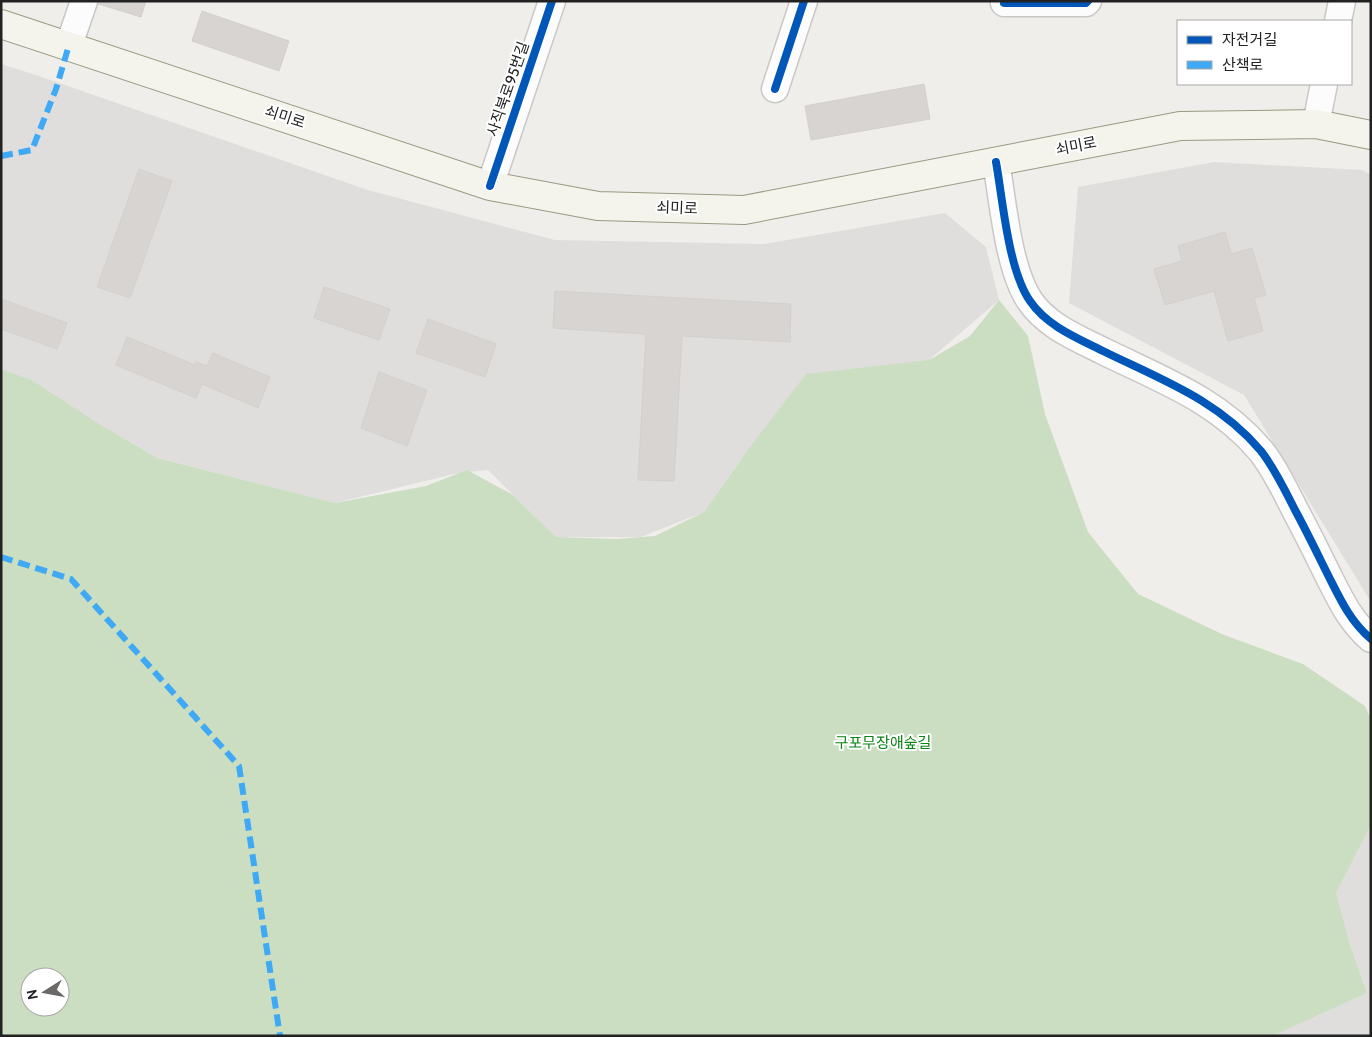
<svg xmlns="http://www.w3.org/2000/svg" width="1372" height="1037" viewBox="0 0 1372 1037" font-family="Cabin,'Noto Sans KR',sans-serif">
	<rect width="100%" height="100%" fill="#f0eeeb"/>
	<g fill="#dfdedc">
		<polygon points="1,64 36,75 368,190 555,240 764,244 945,213 986,247 999,300 929,360 741,459 704,512 641,537 556,537 488,470 458,473 335,503 157,458 98,423 32,380 1,369"/>
		<polygon points="1214,162 1362,170 1371,175 1371,602 1244,395 1069,303 1078,187"/>
		<polygon points="1371,825 1371,1036 1273,1036 1367,993 1348,937 1336,893"/>
	</g>
	<path fill="#cbdec1" fill-rule="evenodd" d="M999 300 1028 336 1045 414 1088 532 1138 594 1224 635 1303 664 1365 706 1371 719V825L1336 893 1350 944 1367 993 1273 1036H1V369L32 380 98 423 157 458 335 503 426 486 467 470 513 495 556 537 616 539 655 536 704 512 747 451 806 374 929 360 970 336ZM30 977H60V1007H30Z"/>
	<g fill="#d7d4d2" stroke="#d3d0cc">
		<polygon points="96,1 146,1 141,17 95,3"/>
		<polygon points="202,11 289,41 279,71 192,41"/>
		<polygon points="924,84 930,119 811,140 805,106"/>
		<polygon points="139,169 172,181 130,298 97,287"/>
		<polygon points="1225,232 1231,254 1252,248 1266,295 1254,298 1263,331 1228,341 1214,291 1165,305 1154,269 1182,261 1178,246"/>
		<polygon points="324,287 390,309 379,340 314,318"/>
		<polygon points="555,291 791,304 790,342 682,336 674,481 638,480 646,334 553,328"/>
		<polygon points="1,299 67,323 57,349 1,329"/>
		<polygon points="428,319 496,344 485,377 416,353"/>
		<polygon points="127,337 195,365 196,362 207,366 213,353 270,377 258,408 202,384 196,398 116,365"/>
		<polygon points="379,372 427,390 407,446 361,428"/>
	</g>
	<g fill="none" stroke-linecap="round" stroke-linejoin="round">
		<g stroke="#c9c8c7" stroke-width="29">
			<g id="street">
				<polyline points="1005,1 1004,3 1086,3 1088,1"/>
				<polyline points="1338,21 1342,1"/>
				<polyline points="69,45 84,1"/>
				<polyline points="775,89 804,1"/>
				<polyline points="1316,124 1324,84"/>
				<path d="M996 162C1003 201 1008 269 1030 301 1047 326 1077 338 1103 351 1162 380 1218 400 1261 451 1275 469 1285 490 1295 510 1307 532 1318 555 1329 577 1341 601 1351 622 1371 639"/>
				<polyline points="490,186 552,1"/>
			</g>
		</g>
		<g stroke="#999a82" stroke-width="30">
			<polyline id="secondary" points="1,24 490,186 598,206 744,210 1180,126 1316,124 1371,135"/>
		</g>
		<use href="#street" stroke="#fdfcfc" stroke-width="26"/>
		<use href="#secondary" stroke="#f4f4ed" stroke-width="28"/>
		<g stroke="#3fa9f5" stroke-width="6" stroke-dasharray="12 6" stroke-linecap="butt">
			<polyline points="1,156 32,150 56,89 69,45"/>
			<polyline points="1,557 71,579 239,766 280,1036"/>
		</g>
		<g stroke="#fff" stroke-width="11">
			<g id="cycleway">
				<polyline points="1005,1 1004,3 1086,3 1088,1"/>
				<polyline points="775,89 804,1"/>
				<path d="M996 162C1003 201 1008 269 1030 301 1047 326 1077 338 1103 351 1162 380 1218 400 1261 451 1275 469 1285 490 1295 510 1307 532 1318 555 1329 577 1341 601 1351 622 1371 639"/>
				<polyline points="490,186 552,1"/>
			</g>
		</g>
		<use href="#cycleway" stroke="#0057b8" stroke-width="8"/>
	</g>
	<g text-anchor="middle" stroke-width="4" stroke-linejoin="round" paint-order="stroke">
		<g font-size="15" fill="#222" stroke="#fff">
			<text transform="translate(508 89) rotate(-71)" y="5">사직북로95번길</text>
			<text transform="translate(285 117) rotate(18)" y="5">쇠미로</text>
			<text transform="translate(1076 146) rotate(-11)" y="5">쇠미로</text>
			<text transform="translate(677 208) rotate(2)" y="5">쇠미로</text>
		</g>
		<g font-size="15" fill="#0c8416" stroke="#fff">
			<text x="883" y="748">구포무장애숲길</text>
		</g>
	</g>
	<rect width="1372" height="1037" fill="none" stroke="#222222" stroke-width="5"/>
	<rect x="1177" y="20" width="175" height="65" fill="#ffffff" stroke="#a7a7a7"/>
	<rect x="1187" y="36" width="25" height="8" fill="#0057b8" stroke="#a7a7a7"/>
	<text x="1222" y="45" font-size="15" fill="#222222">자전거길</text>
	<rect x="1187" y="61" width="25" height="8" fill="#3fa9f5" stroke="#a7a7a7"/>
	<text x="1222" y="70" font-size="15" fill="#222222">산책로</text>
	<g transform="translate(45 992) rotate(259)"><circle r="24" fill="#ffffff" stroke="#a7a7a7"/>
	<path d="M0-4L9 19L0 12L-9 19Z" fill="#6a6968"/>
	<text y="-8" font-size="14" font-weight="bold" text-anchor="middle" fill="#222222">N</text>
	</g>
</svg>
